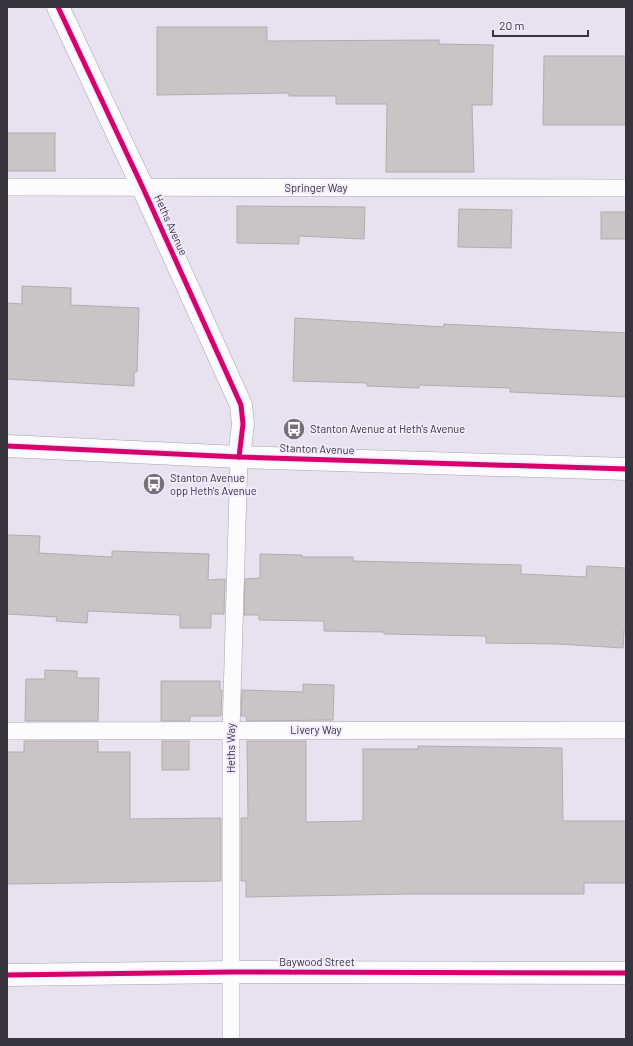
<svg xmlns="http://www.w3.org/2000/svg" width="633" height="1046" viewBox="0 0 633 1046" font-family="Barlow,sans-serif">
	<rect width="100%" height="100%" fill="#e8e2f0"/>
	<g fill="#cbc4c6" stroke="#b2acae">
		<polygon points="157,27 267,27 267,41 439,40 439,44 493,45 492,105 472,105 474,172 386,172 387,104 336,104 336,96 289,96 289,93 157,95"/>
		<polygon points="544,56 626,56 626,125 543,125"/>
		<rect x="7" y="133" width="48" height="38"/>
		<polygon points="237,206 365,207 364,239 299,236 299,244 237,243"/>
		<polygon points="459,209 512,210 511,248 458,247"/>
		<rect x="601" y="212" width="25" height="27"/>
		<polygon points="22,286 71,288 71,305 139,308 137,372 134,372 134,386 7,379 7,303 22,304"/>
		<polygon points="295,318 444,327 444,324 626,333 626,397 510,392 510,388 419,385 419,388 367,386 367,383 293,381"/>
		<polygon points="7,535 40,536 39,553 112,557 112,551 209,554 208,580 225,579 224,614 211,614 211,628 180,628 180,615 88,611 87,623 56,621 57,617 7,614"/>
		<polygon points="260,554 302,555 302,557 353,557 353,561 521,565 521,574 586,577 587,566 626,568 626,630 624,630 623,648 559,644 486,643 486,636 384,634 384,632 324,631 324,621 259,620 259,615 244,615 245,579 260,578"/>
		<polygon points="45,670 77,671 77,678 99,678 98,721 25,721 26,679 45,679"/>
		<polygon points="161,681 220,681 220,690 222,690 221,716 190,716 190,721 161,721"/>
		<polygon points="303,684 334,685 333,720 247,721 246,716 241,716 242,690 303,692"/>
		<polygon points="24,741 98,741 98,752 130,752 130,819 221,818 221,881 7,884 7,752 24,752"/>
		<rect x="162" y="741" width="27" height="29"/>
		<polygon points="247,741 306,741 306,822 363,821 363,749 418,749 418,746 562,748 563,821 626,821 626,883 584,883 584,894 410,894 246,897 246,881 241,881 241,818 248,818"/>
	</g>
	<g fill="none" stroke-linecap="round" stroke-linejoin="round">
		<g stroke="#a8a3ae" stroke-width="18">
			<g id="service">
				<polyline points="7,187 626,188"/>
				<polyline points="7,731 626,730"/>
				<polyline points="231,1039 231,731 239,457"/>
			</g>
		</g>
		<g stroke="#a8a3ae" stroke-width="23">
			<g id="minor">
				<polyline points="58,7 143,188 241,405 243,424 239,457"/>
				<polyline points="7,975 232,972 626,973"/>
			</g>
		</g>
		<g stroke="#a8a3ae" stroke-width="23">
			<polyline id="tertiary" points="7,446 239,457 626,469"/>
		</g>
		<use href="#service" stroke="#fcfbfd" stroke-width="17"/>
		<use href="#minor" stroke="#fcfbfd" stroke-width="22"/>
		<use href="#tertiary" stroke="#fcfbfd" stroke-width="22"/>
		<g stroke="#f3eaff" stroke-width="8">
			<g id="cycleway">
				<polyline points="58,7 143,188 241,405 243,424 239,457"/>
				<polyline points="7,446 239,457 626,469"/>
				<polyline points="7,975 232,972 626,973"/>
			</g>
		</g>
		<use href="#cycleway" stroke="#d6006c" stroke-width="5"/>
	</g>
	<defs>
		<g id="bus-disc" transform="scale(1.15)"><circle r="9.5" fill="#76717c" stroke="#f3eaff"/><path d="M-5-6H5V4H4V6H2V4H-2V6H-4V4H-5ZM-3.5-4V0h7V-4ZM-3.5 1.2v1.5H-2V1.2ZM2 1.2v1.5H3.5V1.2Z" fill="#fff"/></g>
	</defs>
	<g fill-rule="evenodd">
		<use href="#bus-disc" x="294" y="429"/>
		<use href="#bus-disc" x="154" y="484"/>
	</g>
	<g text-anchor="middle" stroke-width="3.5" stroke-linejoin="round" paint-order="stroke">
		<g font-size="11" fill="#38343e" stroke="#f3eaff">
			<text x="316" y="192">Springer Way</text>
			<text transform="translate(171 225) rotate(66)" y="4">Heths Avenue</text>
			<text transform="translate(317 449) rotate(2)" y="4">Stanton Avenue</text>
			<text x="316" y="734">Livery Way</text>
			<text transform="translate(231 748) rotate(-90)" y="4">Heths Way</text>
			<text x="317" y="966">Baywood Street</text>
		</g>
		<g font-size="11" fill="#38343e" stroke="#f3eaff" text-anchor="start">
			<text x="310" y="433">Stanton Avenue at Heth's Avenue</text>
			<text x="170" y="482">Stanton Avenue<tspan x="170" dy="13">opp Heth's Avenue</tspan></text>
		</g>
	</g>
	<rect width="633" height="1046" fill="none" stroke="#38343e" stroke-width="16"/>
	<path d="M493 30v6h95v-6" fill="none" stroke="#38343e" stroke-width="2"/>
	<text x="499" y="30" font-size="12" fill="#38343e" stroke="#f3eaff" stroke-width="3" paint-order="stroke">20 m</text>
</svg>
